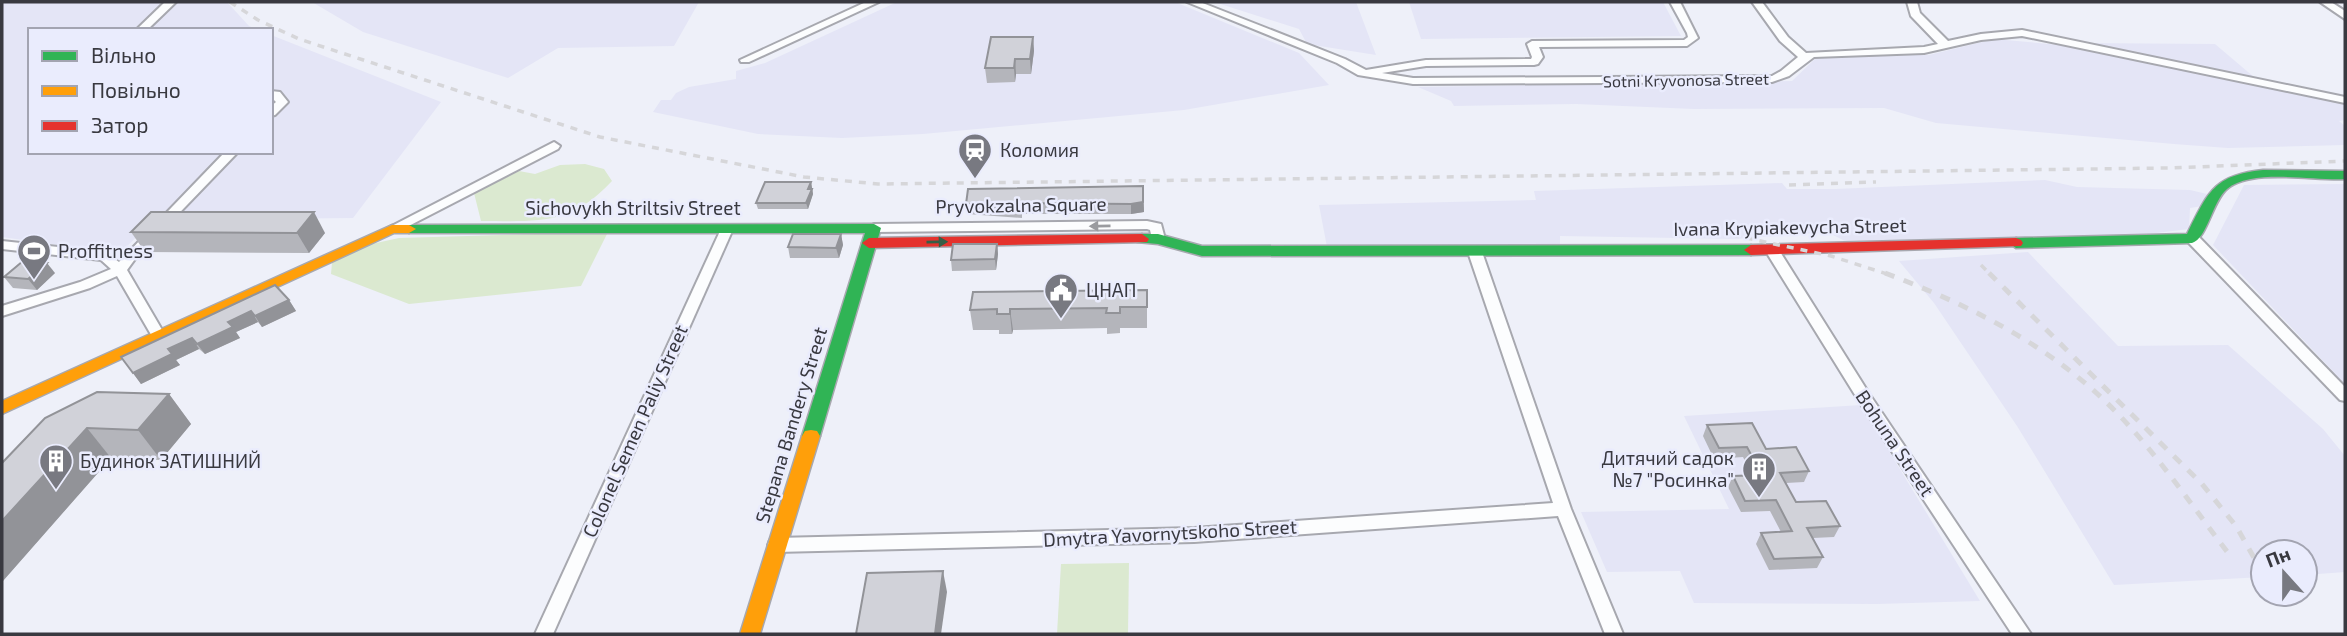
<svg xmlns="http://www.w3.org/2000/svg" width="2347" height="636" viewBox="0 0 2347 636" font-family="'Exo 2',sans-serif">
	<rect width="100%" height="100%" fill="#eef0f9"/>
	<g fill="#e4e5f6">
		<polygon points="2,2 227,2 249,26 258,30 30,30 30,152 271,152 271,35 441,102 353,218 154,220 119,254 2,237"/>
		<polygon points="312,2 699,2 674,46 558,48 508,78 363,32"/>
		<polygon points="897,2 1175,2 1299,53 1329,85 1184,110 923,134 842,138 758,134 653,112 661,100 671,100 676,93 689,87 736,79 736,71 765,63"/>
		<polygon points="1214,2 1356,2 1376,55 1307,44 1299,29"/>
		<polygon points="1409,2 1663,2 1681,36 1421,39"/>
		<polygon points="1994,39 2072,46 2079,43 2215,44 2261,83 2345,100 2345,120 2339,121 2345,126 2345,145 2228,148 2174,144 1936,123 1884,108 1694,109 1576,104 1454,106 1451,101 1418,87 1792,81 1818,56 1887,53 1929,55"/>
		<polygon points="2045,180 2077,187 2190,190 2207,194 2203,206 2190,208 2189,229 2107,239 1849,243 1827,232 1736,239 1560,236 1560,247 1327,247 1319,205 1536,200 1534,191 1782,183 1787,189 1835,189"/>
		<polygon points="2345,184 2345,384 2213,245 2244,185"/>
		<polygon points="2028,252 2118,346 2228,345 2323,429 2345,456 2345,572 2305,575 2305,552 2263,552 2263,577 2114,585 2017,426 1934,303 1899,261"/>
		<polygon points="1861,405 1980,601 1877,604 1694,603 1680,571 1607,572 1581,512 1729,509 1684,416"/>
	</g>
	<g fill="#dbe9d0">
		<path d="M585 164 604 169 612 181C570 226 539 221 481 221L474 193 519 171 535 174 560 165Z"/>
		<polygon points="608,232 581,286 409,304 331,274 332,263 358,247 399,238"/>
		<polygon points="1129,563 1128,634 1057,634 1061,564"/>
	</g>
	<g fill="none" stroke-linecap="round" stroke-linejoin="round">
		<g stroke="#a7a8af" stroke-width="4">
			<g id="street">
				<polygon points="165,2 176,2 147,30 136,30"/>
				<polygon points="866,2 879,2 749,62 741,62 740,60"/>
				<polygon points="1187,2 1200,2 1345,59 1366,70 1426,60 1531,59 1532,57 1527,44 1532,41 1684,40 1688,37 1687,33 1670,2 1680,2 1698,38 1687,46 1539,47 1543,57 1538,64 1534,65 1426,66 1382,73 1413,78 1772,76 1781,71 1798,57 1780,41 1752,2 1762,2 1788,37 1806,53 1924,47 1938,44 1911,16 1907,2 1917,2 1920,13 1948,41 1981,34 2022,30 2345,97 2345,103 2022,36 1981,40 1924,53 1814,57 1789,76 1772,82 1413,84 1358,75 1337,63"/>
				<polygon points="2320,2 2331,2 2345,11 2345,19"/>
				<polygon points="271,91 280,92 288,102 275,115 271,116 271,106 276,102 271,97"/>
				<polygon points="554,142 560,146 558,149 397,232 387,232 386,229"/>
				<polygon points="225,152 238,152 135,259 127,270 165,335 163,338 153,338 117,276 90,288 2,316 2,306 80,282 111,269 101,260 2,249 2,241 105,252 119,262"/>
				<polygon points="1147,221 1161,224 1165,239 1163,242 1153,242 1150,230 1147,229 874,232 868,228 874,224"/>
				<polygon points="727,225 733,229 553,634 535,634 721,229"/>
				<polygon points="2192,234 2197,235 2345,387 2345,401 2340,400 2187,241 2185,238 2187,235"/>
				<polygon points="1772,246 1777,247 1870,395 2031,634 2012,634 1860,403 1765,250"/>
				<polygon points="1475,248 1482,252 1571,509 1623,634 1605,634 1558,516 1194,542 776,552 770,550 768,545 770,540 776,538 1194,528 1553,503 1468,252"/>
			</g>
		</g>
		<g stroke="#a7a8af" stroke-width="3">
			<g id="fast">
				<path d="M2263 170 2345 171V179C2314 181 2252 168 2227 189 2213 200 2207 239 2192 243L2016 248 2009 243 2016 238 2187 234C2208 192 2214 175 2263 170Z"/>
				<polygon points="874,224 881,228 820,436 817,441 805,441 802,436 865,233 409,233 402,229 409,225"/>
				<polygon points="1142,234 1158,234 1202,246 1751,245 1758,250 1751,255 1202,256 1158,244 1137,242 1135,239"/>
			</g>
		</g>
		<g stroke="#a7a8af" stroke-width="3">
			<g id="slow">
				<polygon points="392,225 409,225 416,229 409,233 394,233 2,414 2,401"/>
				<polygon points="811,430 817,431 820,436 760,634 740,634 802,436 805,431"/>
			</g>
		</g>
		<g stroke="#a7a8af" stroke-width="3">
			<g id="jam">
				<polygon points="1142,234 1149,239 1147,242 869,248 862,243 869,238"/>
				<polygon points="2016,238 2021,240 2023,243 2021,246 1751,255 1744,250 1751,245"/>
			</g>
		</g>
		<use href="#street" fill="#fcfdfe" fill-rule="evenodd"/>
		<use href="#fast" fill="#30b455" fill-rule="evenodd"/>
		<use href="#slow" fill="#ff9f0a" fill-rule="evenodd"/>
		<use href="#jam" fill="#e5322d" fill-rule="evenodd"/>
		<g stroke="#d6d6d9" stroke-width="3.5" stroke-dasharray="7 7" stroke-linecap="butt">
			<polyline points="230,2 258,20 299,39 600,137 804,177 878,184 2169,168 2345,161"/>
			<polyline points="1789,185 1876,182"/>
			<polyline points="1732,235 1831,256 1890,275"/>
			<polyline points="1981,265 1991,275"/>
		</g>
		<g stroke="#d6d6d9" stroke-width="5" stroke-dasharray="10 10" stroke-linecap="butt">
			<path d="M1885 273C1966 304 2042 341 2105 401 2153 447 2191 505 2232 558"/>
			<polyline points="1989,273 2202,484 2236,526 2261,570"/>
		</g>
	</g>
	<g fill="#b4b5bb">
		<polygon points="1033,37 1034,51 1031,74 1016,74 1015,82 987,83 985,68"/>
		<polygon points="811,182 813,194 808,209 758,209 756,203"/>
		<polygon points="1143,186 1144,212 1131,214 1022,214 1022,218 967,214 966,204"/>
		<polygon points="131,232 325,233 309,253 145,252"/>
		<polygon points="841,234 843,245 839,258 790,258 788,247"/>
		<polygon points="997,244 998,254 996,270 952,271 951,260"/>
		<polygon points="55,273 37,290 13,288 4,277"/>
		<polygon points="1147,290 1147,328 1120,328 1120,333 1107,334 1107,328 1013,330 1012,334 999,334 999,330 973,330 970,310"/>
		<polygon points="289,300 296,311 262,327 258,322 236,332 240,338 205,354 199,349 176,360 180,365 141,384 121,357"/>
		<polygon points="169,394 191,424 161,460 111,458 2,582 2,463"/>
		<polygon points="1707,425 1766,449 1809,471 1804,482 1786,483 1796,502 1840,526 1834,537 1813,538 1823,557 1817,568 1769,570 1756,544 1761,533 1781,532 1770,511 1741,512 1728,487 1733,476 1752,475 1743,457 1714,459 1703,436"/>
	</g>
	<g fill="#929398">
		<polygon points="1033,37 1034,51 1031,74 1030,59"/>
		<polygon points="1015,59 1016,74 1015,82 1014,68"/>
		<polygon points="811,182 813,194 808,209 806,203 808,189"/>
		<polygon points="1143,186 1144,212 1131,214 1131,204"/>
		<polygon points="314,212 325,233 309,253 297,233"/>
		<polygon points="841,234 843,245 839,258 836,248"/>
		<polygon points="997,244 998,254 996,270 995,259"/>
		<polygon points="47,263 55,273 37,290 28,279"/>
		<polygon points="289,300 296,311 262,327 255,316"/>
		<polygon points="1010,309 1013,330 1012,334 1010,314"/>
		<polygon points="251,311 258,322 236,332 240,338 205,354 197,344 228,322"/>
		<polygon points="192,338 199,349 176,360 180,365 141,384 133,373 168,349"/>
		<polygon points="169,394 191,424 161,460 138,430"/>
		<polygon points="87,428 111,458 2,582 2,521"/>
		<polygon points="943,571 947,592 941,634 935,634"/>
	</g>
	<g fill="#d1d2d9" stroke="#929398" stroke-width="2">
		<polygon points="991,37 1033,37 1030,59 1015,59 1014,68 985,68"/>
		<polygon points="765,182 811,182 808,189 812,189 806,203 756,203"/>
		<polygon points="1143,186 1143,202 1131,204 1021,203 1021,208 966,204 968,189"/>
		<polygon points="151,212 314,212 297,233 131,232"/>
		<polygon points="793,234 841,234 836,248 788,247"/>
		<polygon points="953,244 997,244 995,259 951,260"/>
		<polygon points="23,261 47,263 28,279 4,277"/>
		<polygon points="275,285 289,300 255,316 251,311 228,322 233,327 197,344 192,338 168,349 172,354 133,373 121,357"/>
		<polygon points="1147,290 1147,307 1120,307 1120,313 1106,313 1107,308 1010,309 1010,314 997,314 997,309 970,310 973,292"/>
		<polygon points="97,392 169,394 138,430 87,428 2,521 2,463 45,418"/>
		<polygon points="1752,423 1766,449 1796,447 1809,471 1780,473 1796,502 1826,501 1840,526 1807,528 1823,557 1774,559 1761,533 1792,531 1776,500 1745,501 1733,476 1762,475 1747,447 1719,448 1707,425"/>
		<polygon points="943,571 935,634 856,634 867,573"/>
	</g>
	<defs><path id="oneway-solid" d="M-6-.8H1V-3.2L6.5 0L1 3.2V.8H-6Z" transform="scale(1.75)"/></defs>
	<use fill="#9a9b9f" href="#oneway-solid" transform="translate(1100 226) rotate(179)"/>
	<use fill="#365e46" href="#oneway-solid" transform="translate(937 242) rotate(-1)"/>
	<defs>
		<g id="station-pin" transform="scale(1.75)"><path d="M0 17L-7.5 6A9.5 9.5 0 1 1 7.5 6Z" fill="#787981" stroke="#eaecfd"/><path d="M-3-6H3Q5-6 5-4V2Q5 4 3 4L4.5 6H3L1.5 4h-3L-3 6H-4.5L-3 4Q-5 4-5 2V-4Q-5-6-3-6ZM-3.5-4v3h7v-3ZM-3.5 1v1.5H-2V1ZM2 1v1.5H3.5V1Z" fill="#fff"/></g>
		<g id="stadium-pin" transform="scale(1.75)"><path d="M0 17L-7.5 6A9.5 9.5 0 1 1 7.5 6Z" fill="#787981" stroke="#eaecfd"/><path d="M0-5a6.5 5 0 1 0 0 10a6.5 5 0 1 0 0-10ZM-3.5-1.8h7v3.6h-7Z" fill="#fff"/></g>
		<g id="civic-pin" transform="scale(1.75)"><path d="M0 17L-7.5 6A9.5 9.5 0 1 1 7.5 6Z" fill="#787981" stroke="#eaecfd"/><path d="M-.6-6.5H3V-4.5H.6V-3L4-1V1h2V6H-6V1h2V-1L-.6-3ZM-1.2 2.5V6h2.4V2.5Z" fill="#fff"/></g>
		<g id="building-pin" transform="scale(1.75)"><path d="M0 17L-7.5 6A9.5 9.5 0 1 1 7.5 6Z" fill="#787981" stroke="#eaecfd"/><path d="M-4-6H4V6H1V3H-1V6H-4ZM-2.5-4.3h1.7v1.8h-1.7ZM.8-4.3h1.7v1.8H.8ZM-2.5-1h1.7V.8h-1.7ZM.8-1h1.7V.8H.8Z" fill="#fff"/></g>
	</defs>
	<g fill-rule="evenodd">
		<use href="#station-pin" x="975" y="150"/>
		<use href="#stadium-pin" x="34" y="251"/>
		<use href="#civic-pin" x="1061" y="290"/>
		<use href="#building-pin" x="56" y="461"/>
		<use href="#building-pin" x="1759" y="469"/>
	</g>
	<g text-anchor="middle" stroke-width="5" stroke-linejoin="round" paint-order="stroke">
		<g font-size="16" fill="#393940" stroke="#eaecfd">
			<text transform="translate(1686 80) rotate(-1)" y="6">Sotni Kryvonosa Street</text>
		</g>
		<g font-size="19" fill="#393940" stroke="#eaecfd" text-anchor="start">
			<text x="1000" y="157">Коломия</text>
			<text x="58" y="258">Proffitness</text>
			<text x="1086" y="297">ЦНАП</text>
			<text x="1734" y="465" text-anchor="end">Дитячий садок<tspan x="1734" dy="22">№7 "Росинка"</tspan></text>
			<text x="80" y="468">Будинок ЗАТИШНИЙ</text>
		</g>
		<g font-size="19" fill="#393940" stroke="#eaecfd">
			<text transform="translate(1021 205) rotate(-1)" y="7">Pryvokzalna Square</text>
			<text x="633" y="215">Sichovykh Striltsiv Street</text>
			<text transform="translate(1790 227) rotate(-1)" y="7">Ivana Krypiakevycha Street</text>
			<text transform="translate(791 425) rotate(-73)" y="7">Stepana Bandery Street</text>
			<text transform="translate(635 431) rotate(-66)" y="7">Colonel Semen Paliy Street</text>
			<text transform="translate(1895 443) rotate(56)" y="7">Bohuna Street</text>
			<text transform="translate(1170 533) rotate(-3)" y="7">Dmytra Yavornytskoho Street</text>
		</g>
	</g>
	<rect width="2347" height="636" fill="none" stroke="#393940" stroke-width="7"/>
	<rect x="28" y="28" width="245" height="126" fill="#eaecfd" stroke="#a3a4b1" stroke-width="2"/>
	<rect x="42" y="51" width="35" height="10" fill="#30b455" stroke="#a3a4b1" stroke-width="2"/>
	<text x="91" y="63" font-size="21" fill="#393940">Вільно</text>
	<rect x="42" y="86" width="35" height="10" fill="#ff9f0a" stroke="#a3a4b1" stroke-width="2"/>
	<text x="91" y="98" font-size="21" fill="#393940">Повільно</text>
	<rect x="42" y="121" width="35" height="10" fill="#e5322d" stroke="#a3a4b1" stroke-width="2"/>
	<text x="91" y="133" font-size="21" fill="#393940">Затор</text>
	<g transform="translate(2284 573) rotate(339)"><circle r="33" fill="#eaecfd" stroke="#a3a4b1" stroke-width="2"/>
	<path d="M0-5L12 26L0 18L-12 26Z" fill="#787981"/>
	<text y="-10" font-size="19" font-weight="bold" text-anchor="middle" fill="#393940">Пн</text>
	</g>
</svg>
